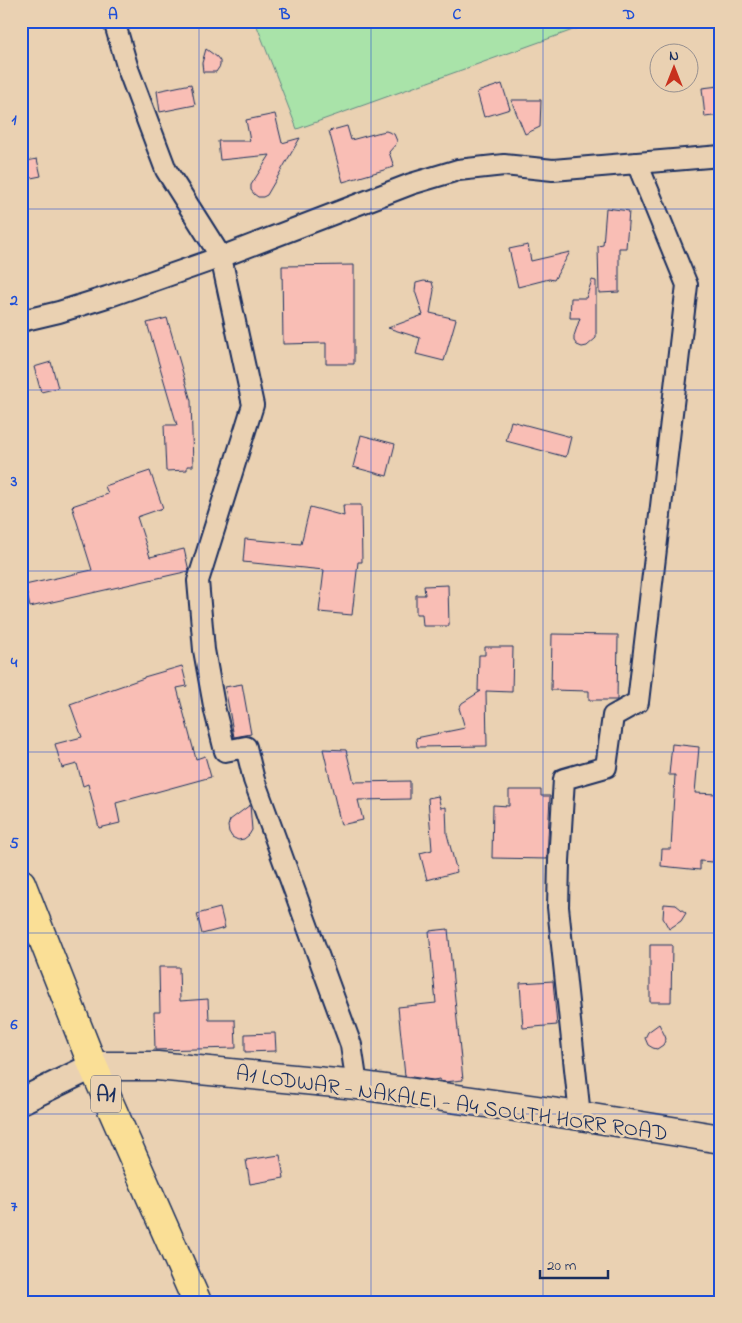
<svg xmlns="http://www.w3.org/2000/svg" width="742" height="1323" viewBox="0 0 742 1323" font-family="'Indie Flower',sans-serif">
	<rect width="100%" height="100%" fill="#ead1b2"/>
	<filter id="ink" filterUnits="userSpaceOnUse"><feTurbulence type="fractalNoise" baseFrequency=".02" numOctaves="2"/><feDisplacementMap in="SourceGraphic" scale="10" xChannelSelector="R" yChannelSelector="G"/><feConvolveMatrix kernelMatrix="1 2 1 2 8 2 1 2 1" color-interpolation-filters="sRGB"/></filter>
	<g filter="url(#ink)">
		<polygon fill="#a9e3a9" stroke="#628984" points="255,21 598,21 297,129"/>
		<g fill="#f9beb5" stroke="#1b2f5e">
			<polygon points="206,49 217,57 220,61 220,66 216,72 203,72 202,63"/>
			<polygon points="191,84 195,105 160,112 157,91"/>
			<polygon points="502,84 510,109 484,117 477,92"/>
			<polygon points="719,86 721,115 705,117 702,88"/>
			<polygon points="511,100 541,100 540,127 525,134"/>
			<polygon points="275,114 282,143 300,138 267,195 263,197 258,197 254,194 251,190 251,185 270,155 220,160 218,141 250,141 246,120"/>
			<polygon points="347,126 351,140 377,133 386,131 394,134 397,141 396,144 389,152 394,167 343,182 329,131"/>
			<polygon points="37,159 41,176 21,180 21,162"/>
			<polygon points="606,208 629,211 626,248 619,248 619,292 599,293 598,246 603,245"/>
			<polygon points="528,245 531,261 570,252 554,280 549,279 518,287 509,249"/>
			<polygon points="354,265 354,364 326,364 326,343 283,344 282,266"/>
			<polygon points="592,280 596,281 596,338 587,346 582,347 577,345 574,341 574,336 580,318 570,318 571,298 586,298"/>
			<polygon points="424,281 432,282 434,290 430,313 456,319 444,361 416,354 420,338 388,328 423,315 415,291 416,283"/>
			<polygon points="167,318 191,401 193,466 187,466 187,470 166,471 164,425 177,425 147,323"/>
			<polygon points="51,362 58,388 41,392 34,367"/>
			<polygon points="511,421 571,437 566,457 506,441"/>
			<polygon points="361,435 395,444 387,476 353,467"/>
			<polygon points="150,471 163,508 137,517 150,557 184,549 189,571 30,607 25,585 92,570 72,506 108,494 105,486"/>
			<polygon points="343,505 361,505 362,562 358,562 352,615 319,612 324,570 243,562 245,539 301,544 310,507 344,516"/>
			<polygon points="448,585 449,626 423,626 422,614 416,614 416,595 425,595 424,586"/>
			<polygon points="552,634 618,635 617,700 589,700 589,691 551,690"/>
			<polygon points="485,647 513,647 512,692 486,691 487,746 417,747 416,738 465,728 459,708 462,703 481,691 478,691 479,655 485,655"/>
			<polygon points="182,666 187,686 177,688 196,759 205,756 211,777 116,803 120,823 99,828 88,784 83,786 77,764 62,768 55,744 82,737 70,704 144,678 144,677"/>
			<polygon points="242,684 251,734 234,737 225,687"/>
			<polygon points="672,744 699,747 695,793 717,794 716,820 721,821 721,844 715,844 713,862 700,861 700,870 661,866 662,849 671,849 675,775 669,775"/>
			<polygon points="323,749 346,750 354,782 410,781 410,799 358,800 363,820 341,825"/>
			<polygon points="509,790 541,790 541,796 550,796 547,859 492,858 493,805 509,806"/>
			<polygon points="438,796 441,808 446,807 447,834 457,872 427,880 420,853 432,850 428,798"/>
			<polygon points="250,805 252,830 249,835 244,839 238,840 232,837 229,832 228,826 230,820"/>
			<polygon points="664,904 676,905 686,913 681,921 669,929 663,918"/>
			<polygon points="220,908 225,928 202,934 197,914"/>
			<polygon points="448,929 463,1080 445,1082 440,1081 440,1079 433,1080 405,1076 398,1007 436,1003 429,931"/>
			<polygon points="650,945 672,945 671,1002 650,1002"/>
			<polygon points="159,967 179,967 180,1001 208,999 209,1020 235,1020 236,1048 155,1050 154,1012 160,1012"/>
			<polygon points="553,981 557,1025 523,1028 520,983"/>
			<polygon points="659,1024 665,1036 666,1039 663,1045 657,1049 653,1048 648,1045 645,1038 648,1032"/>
			<polygon points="275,1033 276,1051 245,1052 245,1034"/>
			<polygon points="280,1155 284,1178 250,1184 246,1160"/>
		</g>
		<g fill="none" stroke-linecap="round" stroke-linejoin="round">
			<g stroke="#1b2f5e" stroke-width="24">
				<g id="minor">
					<polyline points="114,21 128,69 166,170 221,257 253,405 198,581 204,650 215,711 225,751 246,747 254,780 351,1045 357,1085"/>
					<polyline points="21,321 59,312 107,297 221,257 411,184 458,170 504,165 553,170 721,156"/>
					<polyline points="580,1116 558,907 559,861 564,779 606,767 613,716 638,702 687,285 637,163"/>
				</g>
			</g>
			<g stroke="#1b2f5e" stroke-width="29">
				<polyline id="tertiary" points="21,1101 93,1066"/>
			</g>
			<g stroke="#1b2f5e" stroke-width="31">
				<polyline id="secondary" points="93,1066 157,1066 357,1085 580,1116 721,1139"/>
			</g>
			<g stroke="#1b2f5e" stroke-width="31">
				<polyline id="trunk" points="21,883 93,1066 197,1302"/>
			</g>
			<use href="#minor" stroke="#ead1b2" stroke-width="20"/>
			<use href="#tertiary" stroke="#ead1b2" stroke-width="25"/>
			<use href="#secondary" stroke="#ead1b2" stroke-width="28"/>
			<use href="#trunk" stroke="#fadf96" stroke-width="28"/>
		</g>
	</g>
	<path fill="none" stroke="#1d4ed8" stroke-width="1" stroke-opacity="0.55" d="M199 21V1302M371 21V1302M543 21V1302M21 209H721M21 390H721M21 571H721M21 752H721M21 933H721M21 1114H721"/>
	<g text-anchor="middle" stroke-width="5" stroke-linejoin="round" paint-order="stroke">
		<rect fill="#ead1b2" stroke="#596077" stroke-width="1" x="91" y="1075.5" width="30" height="37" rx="4"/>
		<g font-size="21" font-weight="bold" fill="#1b2f5e">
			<text x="106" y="1101">A1</text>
		</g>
		<g font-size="22" fill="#1b2f5e" stroke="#ead1b2">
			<text transform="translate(452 1102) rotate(8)" y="8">A1 LODWAR - NAKALEI - A4 SOUTH HORR ROAD</text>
		</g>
	</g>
	<rect width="742" height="1323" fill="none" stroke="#ead1b2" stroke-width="55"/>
	<g transform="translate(674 68)"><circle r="24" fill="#ead1b2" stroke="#979090"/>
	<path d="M0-4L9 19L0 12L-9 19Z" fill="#c8321e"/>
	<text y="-8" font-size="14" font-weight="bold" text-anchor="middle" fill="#1b2f5e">N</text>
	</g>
	<path d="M540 1270v8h68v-8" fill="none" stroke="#1b2f5e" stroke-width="2.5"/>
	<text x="547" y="1270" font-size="15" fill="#1b2f5e" stroke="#ead1b2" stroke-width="4" paint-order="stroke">20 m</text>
	<rect x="28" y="28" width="686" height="1268" fill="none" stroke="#1d4ed8" stroke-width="2"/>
	<g font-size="16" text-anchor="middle" font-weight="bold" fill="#1d4ed8">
		<text x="113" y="19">A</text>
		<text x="285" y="19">B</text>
		<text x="457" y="19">C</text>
		<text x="629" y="19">D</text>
		<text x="14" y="124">1</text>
		<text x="14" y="305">2</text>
		<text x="14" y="486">3</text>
		<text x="14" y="667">4</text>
		<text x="14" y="848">5</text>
		<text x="14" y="1029">6</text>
		<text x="14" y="1211">7</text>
	</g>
</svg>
